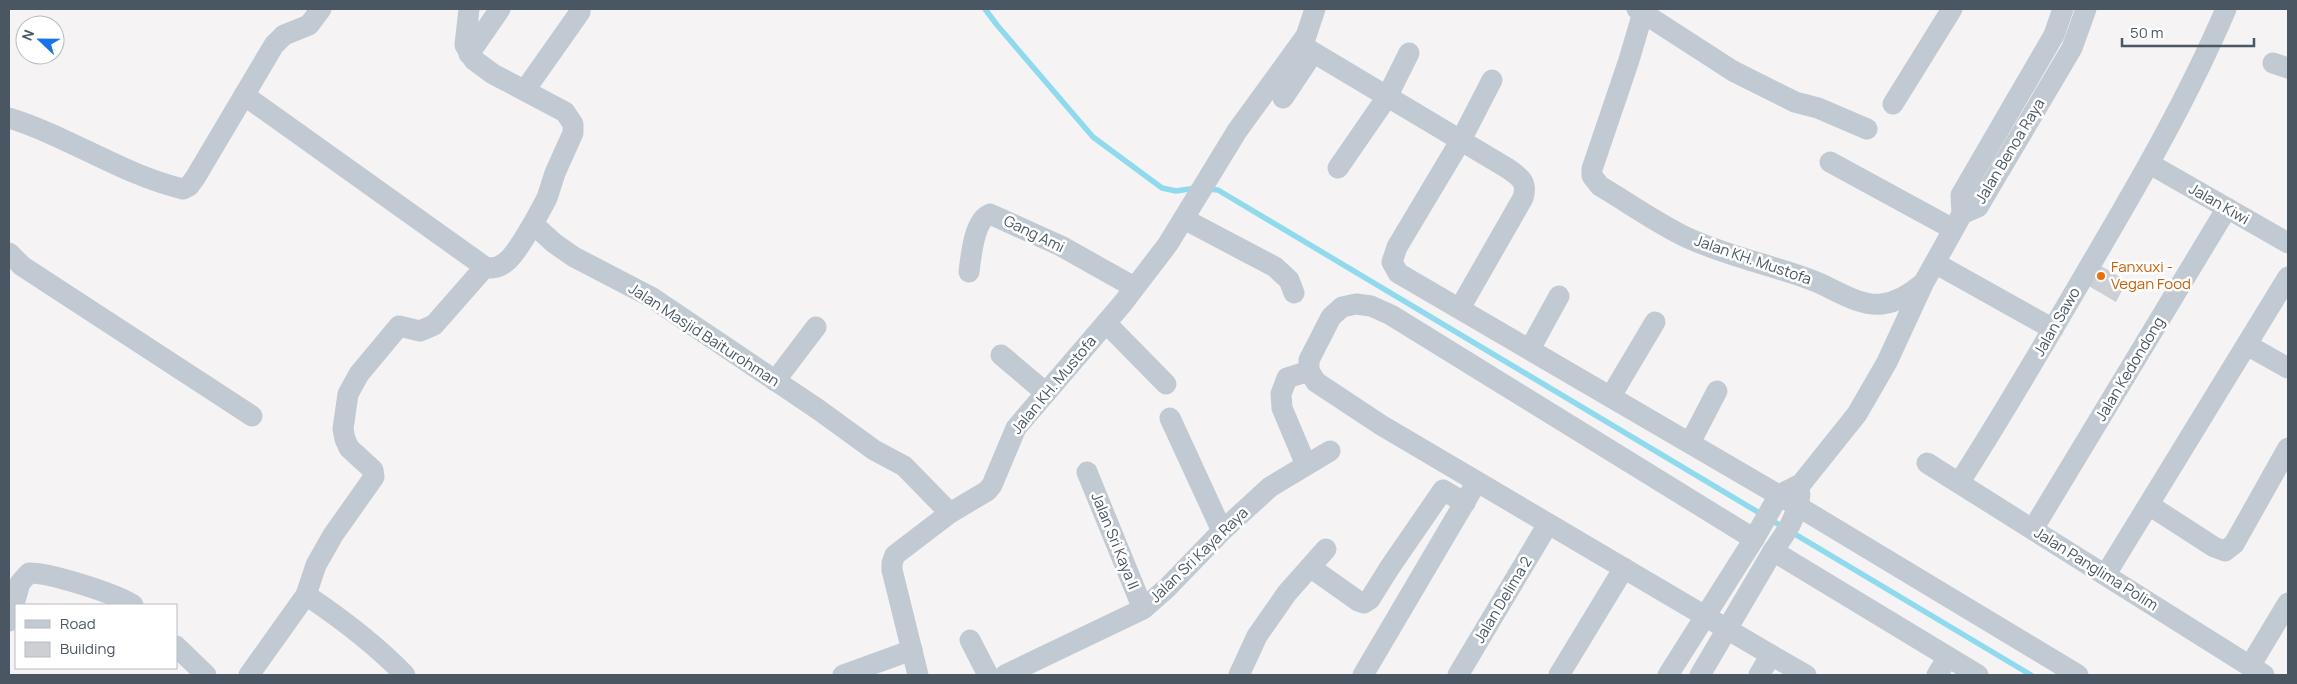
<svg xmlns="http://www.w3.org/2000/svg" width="2297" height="684" viewBox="0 0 2297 684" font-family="Manrope,sans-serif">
	<rect width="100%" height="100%" fill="#f5f3f3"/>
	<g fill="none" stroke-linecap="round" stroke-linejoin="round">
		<g stroke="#90daee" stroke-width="5.5">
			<polyline points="985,9 997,25 1093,137 1162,188 1176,191 1196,188"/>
			<polyline points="1207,189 1218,190 2031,675"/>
		</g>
	</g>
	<polygon fill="#cdcfd5" points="2099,265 2127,281 2116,302 2087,285"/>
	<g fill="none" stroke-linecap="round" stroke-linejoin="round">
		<g stroke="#c1cad2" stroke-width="21">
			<polyline points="469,9 465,45 474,60 493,74 565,112 573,124 573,133 555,173 547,198 533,224 554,243 574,257 651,297 819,410 874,450 904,466 950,513"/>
			<polyline points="1637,9 1733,71 1795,102 1818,108 1867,129"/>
			<path d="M1644 9 1629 60 1592 169V176L1600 186C1629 203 1658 224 1688 238 1729 257 1773 265 1814 281 1835 289 1859 307 1882 304 1898 302 1910 294 1922 284"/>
			<path d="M1301 45 1507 168C1520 177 1528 182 1523 198L1460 308"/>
			<polyline points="469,54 500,9"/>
			<polyline points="2273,63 2288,68"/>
			<polyline points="1492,80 1461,140 1397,247 1392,262 1398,273 1799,507 2078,675"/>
			<polyline points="525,90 580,12"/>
			<path d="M244 95 485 267C508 274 522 240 533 224"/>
			<polyline points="1283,98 1313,53"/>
			<polyline points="1893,104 1952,9"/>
			<path d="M9 118C68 136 123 175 183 189L189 186 195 178 274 45 284 35 309 25 321 9"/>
			<polyline points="1830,162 1953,229"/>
			<polyline points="2150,164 2288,243"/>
			<polyline points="1338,168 1387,97 1409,53"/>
			<polyline points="1962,214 1978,207 2072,48 2086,9"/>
			<polyline points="1962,214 1961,195 2054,35 2063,9"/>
			<polyline points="1184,219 1275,267 1289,280 1294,293"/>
			<polyline points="9,253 22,266 252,416"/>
			<polyline points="1935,263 2053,329"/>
			<path d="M969 272C971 256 974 220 990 214L1061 246 1134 287"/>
			<polyline points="1106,323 1166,384"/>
			<polyline points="2247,345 2288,368"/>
			<polyline points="1530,349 1559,296"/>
			<polyline points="1001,355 1046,393"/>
			<polyline points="775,381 816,327"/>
			<polyline points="1611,396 1655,322"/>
			<polyline points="1170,418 1222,531"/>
			<polyline points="1690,443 1717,391"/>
			<polyline points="1927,463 2264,675"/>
			<polyline points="1306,465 1282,408 1281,394 1287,378 1309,371"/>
			<polyline points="1087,472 1143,609"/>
			<path d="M1959 483C2004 413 2046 341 2088 269 2138 184 2187 100 2226 9"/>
			<polyline points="2149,505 2214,547 2225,551 2234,544 2288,448"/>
			<polyline points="2033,529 2227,208"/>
			<polyline points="1754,539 1391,315 1371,306 1356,304 1342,307 1331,317 1309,360 1309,371 1316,382 1381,425 1771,655"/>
			<polyline points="1773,551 1978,675"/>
			<polyline points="1310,567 1358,601 1364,603 1370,599 1390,567 1443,490 1465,503"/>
			<polyline points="2106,574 2288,277"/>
			<path d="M306 595C342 619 375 644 405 675"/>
			<path d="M9 621 20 583 29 573C48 572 117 594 133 605"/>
			<polyline points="970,640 988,675"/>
			<polyline points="176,646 206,675"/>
			<polyline points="2250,666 2288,603"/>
			<polyline points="249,675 306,595 316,565 333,535 374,477 373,470 349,448 345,439 343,429 348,394 359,374 399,326 420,331 434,325 485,267"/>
			<polyline points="843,675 912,650"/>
			<polyline points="918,675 892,570 892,563 895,555 950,513 987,491 992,485 1016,428 1123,303 1168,244 1237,131 1306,36 1315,9"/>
			<polyline points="1005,675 1143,609 1167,588 1222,531 1270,487 1330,451"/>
			<polyline points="1239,675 1257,636 1287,593 1326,549"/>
			<polyline points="1363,675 1472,490"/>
			<polyline points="1458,675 1548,524"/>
			<polyline points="1559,675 1624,568"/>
			<polyline points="1668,675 1754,539 1779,495 1801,484 1857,414 1887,362 1923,284 1962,214"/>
			<path d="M1700 675 1773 551C1785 534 1798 516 1800 494"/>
			<polyline points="1759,675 1771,655 1806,675"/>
			<polyline points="1937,675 1948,657"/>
		</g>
	</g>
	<circle fill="#e8710a" stroke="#fff" stroke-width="2" cx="2101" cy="276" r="5"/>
	<g text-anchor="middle" stroke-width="5" stroke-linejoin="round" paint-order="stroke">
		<g font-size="15" fill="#4a5661" stroke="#fff">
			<text transform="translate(2010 151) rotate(-59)" y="5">Jalan Benoa Raya</text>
			<text transform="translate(2219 204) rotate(30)" y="5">Jalan Kiwi</text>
			<text transform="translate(1034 234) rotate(26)" y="5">Gang Ami</text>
			<text transform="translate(1753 260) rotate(19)" y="5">Jalan KH. Mustofa</text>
			<text transform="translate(2057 322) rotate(-60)" y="5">Jalan Sawo</text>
			<text transform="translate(704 335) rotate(33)" y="5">Jalan Masjid Baiturohman</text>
			<text transform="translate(2130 369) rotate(-59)" y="5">Jalan Kedondong</text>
			<text transform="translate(1054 385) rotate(-50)" y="5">Jalan KH. Mustofa</text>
			<text transform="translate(1115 541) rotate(68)" y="5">Jalan Sri Kaya II</text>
			<text transform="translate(1199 555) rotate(-44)" y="5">Jalan Sri Kaya Raya</text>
			<text transform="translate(2096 569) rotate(32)" y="5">Jalan Panglima Polim</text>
			<text transform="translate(1503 600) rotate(-59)" y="5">Jalan Delima 2</text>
		</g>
		<g font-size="15" fill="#c56008" stroke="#fff" text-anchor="start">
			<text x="2111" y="272">Fanxuxi -<tspan x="2111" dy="17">Vegan Food</tspan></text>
		</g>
	</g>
	<rect width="2297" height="684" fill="none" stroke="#4a5661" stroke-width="20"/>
	<rect x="15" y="604" width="162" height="65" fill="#ffffff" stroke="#b7bbc0"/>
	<rect x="25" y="620" width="25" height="8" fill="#c1cad2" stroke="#b7bbc0"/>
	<text x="60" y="629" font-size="15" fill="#4a5661">Road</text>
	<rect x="25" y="642" width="25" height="15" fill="#cdcfd5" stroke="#b7bbc0"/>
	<text x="60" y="654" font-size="15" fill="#4a5661">Building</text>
	<g transform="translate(40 40) rotate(292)"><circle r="24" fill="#ffffff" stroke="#b7bbc0"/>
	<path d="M0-4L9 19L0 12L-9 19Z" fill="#1a73e8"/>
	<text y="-8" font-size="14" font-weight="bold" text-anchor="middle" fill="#4a5661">N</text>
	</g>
	<path d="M2122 38v8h132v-8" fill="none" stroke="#4a5661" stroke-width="2.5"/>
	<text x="2130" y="38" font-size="15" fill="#4a5661" stroke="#ffffff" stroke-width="4" paint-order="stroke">50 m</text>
</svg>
